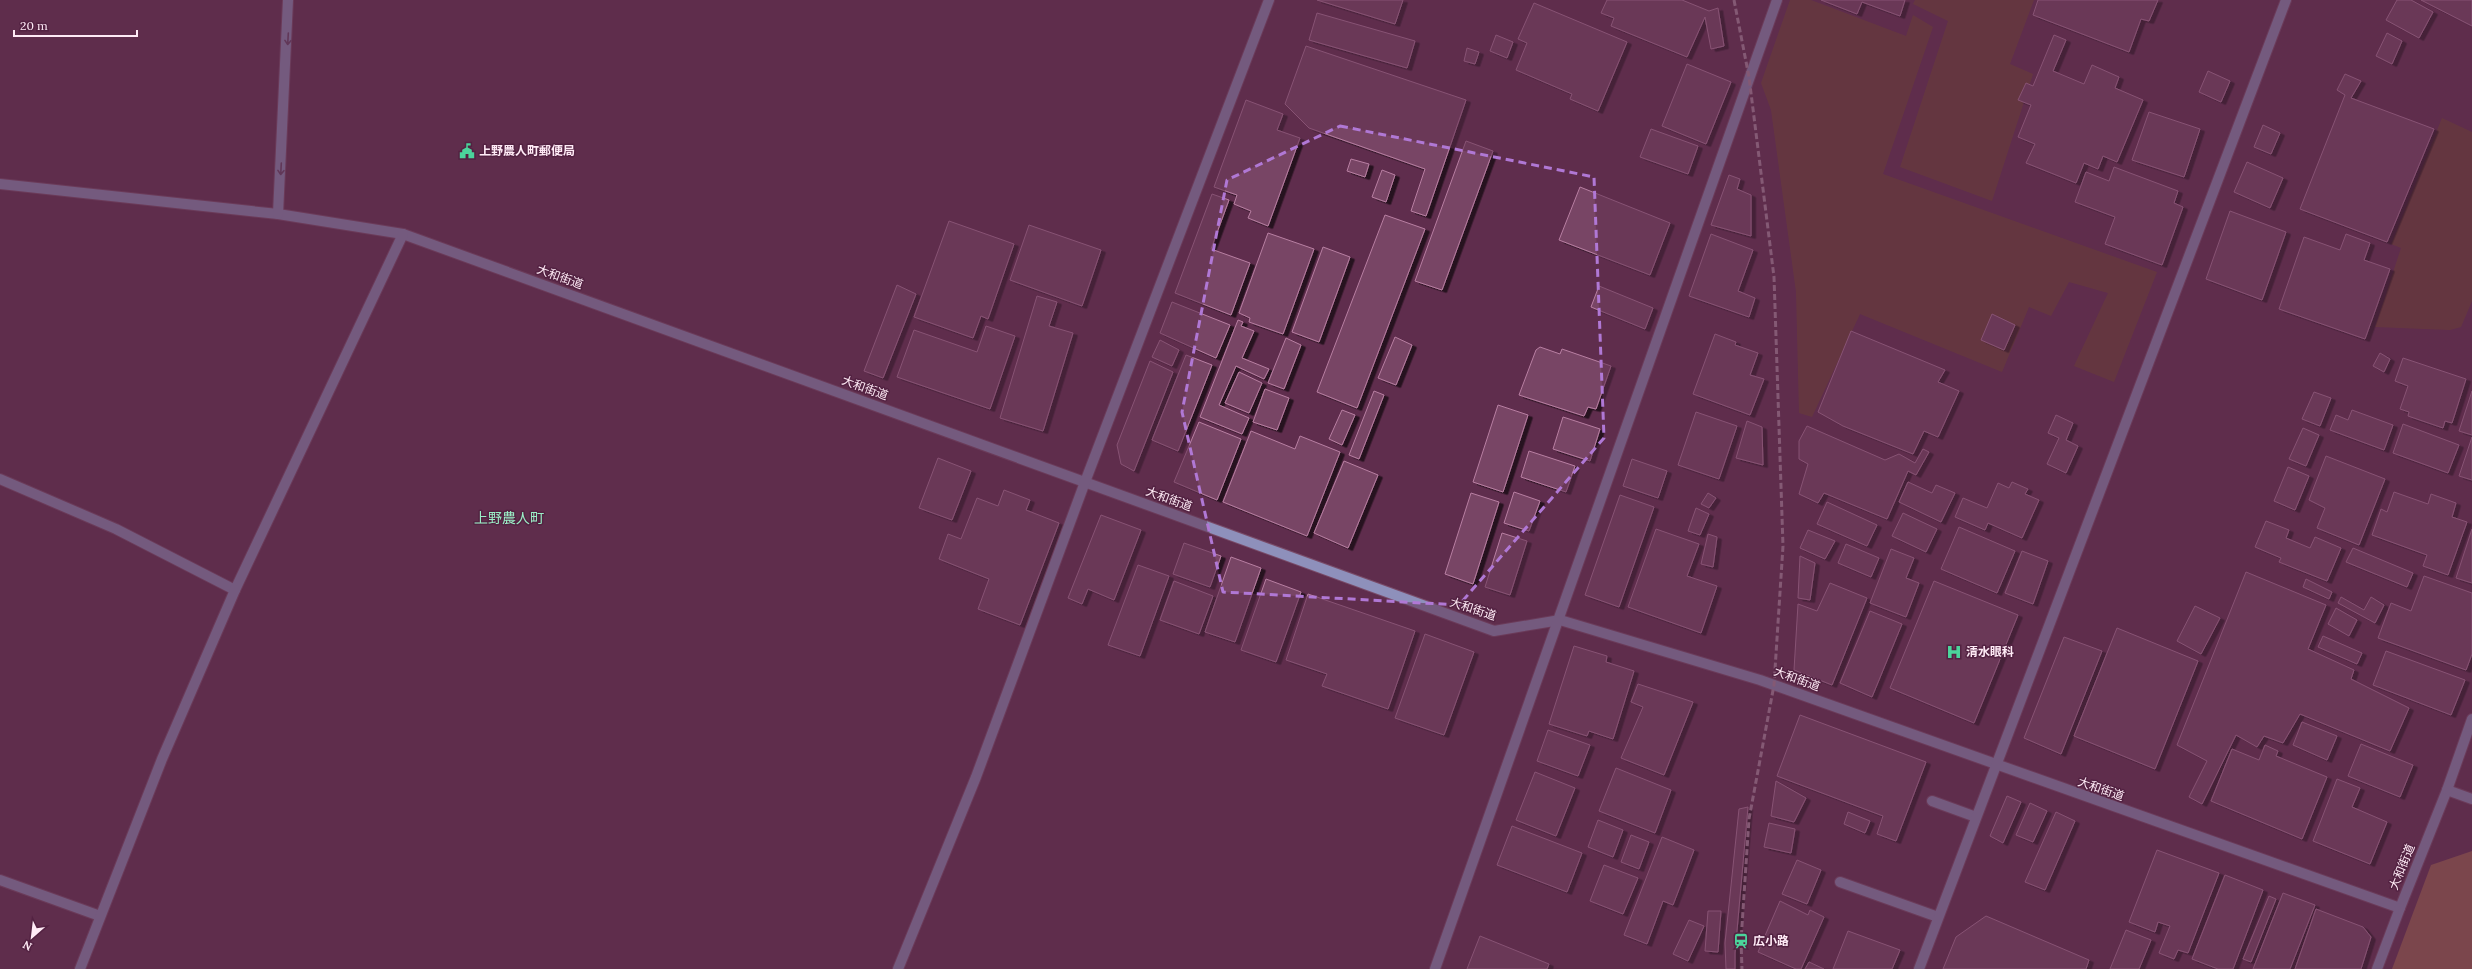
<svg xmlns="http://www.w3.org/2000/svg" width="2472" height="969" viewBox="0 0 2472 969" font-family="Lora,'Noto Sans JP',serif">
	<defs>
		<filter id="shadow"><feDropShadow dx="4.5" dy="2.5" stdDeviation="0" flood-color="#0009"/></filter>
	</defs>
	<rect width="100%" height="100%" fill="#5f2d4d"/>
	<g fill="#6c4231">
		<polygon points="1790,0 1811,0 1906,36 1913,15 1933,27 1883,174 2157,272 2114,382 2074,366 2108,293 2069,282 2051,316 2029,307 2002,372 1860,314 1812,417 1799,413 1796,292 1771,110 1761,83"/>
		<polygon points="1915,0 2034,0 2010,64 2033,74 1992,201 1900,167 1948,21 1913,4"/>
		<polygon points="2442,118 2472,132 2472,301 2461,327 2450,330 2375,327 2401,248 2391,244"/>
	</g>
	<polygon fill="#9d644d" points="2472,851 2472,969 2392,969 2431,865"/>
	<g fill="#784565" stroke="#b87fa2" filter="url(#shadow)">
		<polygon points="1317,0 1403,0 1395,24"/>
		<polygon points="1607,0 1682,0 1709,11 1718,8 1724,46 1711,49 1705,17 1687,57 1611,26 1614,18 1601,13"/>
		<polygon points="1821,0 1905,0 1900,16 1862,2 1857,14"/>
		<polygon points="2038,0 2158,0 2149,21 2141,19 2129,52 2033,15"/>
		<polygon points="2397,0 2411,0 2433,12 2419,38 2386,20"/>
		<polygon points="2421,0 2472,0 2472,26"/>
		<polygon points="1534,3 1627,42 1598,111 1570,99 1572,94 1516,70 1527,43 1518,39"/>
		<polygon points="1317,13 1415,41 1407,68 1309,40"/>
		<polygon points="2387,33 2402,41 2392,64 2376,56"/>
		<polygon points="1496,35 1513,42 1507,58 1490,51"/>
		<polygon points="2054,35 2066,40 2053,71 2084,84 2092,65 2119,77 2115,88 2143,100 2117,162 2103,156 2098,169 2084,163 2076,183 2026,163 2035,144 2018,137 2031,105 2018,100 2026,83 2033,86"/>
		<polygon points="1306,46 1466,100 1426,216 1411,211 1425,169 1309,128 1285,104"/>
		<polygon points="1467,48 1479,52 1475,64 1464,61"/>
		<polygon points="1687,64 1731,82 1706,144 1662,126"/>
		<polygon points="2208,71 2230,81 2221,102 2199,92"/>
		<polygon points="2345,74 2361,81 2351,98 2434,129 2387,242 2300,209 2345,95 2337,90"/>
		<polygon points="1246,100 1283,114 1277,130 1300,138 1268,226 1248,218 1251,211 1234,204 1237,195 1214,187"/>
		<polygon points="2149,112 2200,129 2184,177 2132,160"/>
		<polygon points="2263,125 2280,133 2271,154 2254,147"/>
		<polygon points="1651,129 1698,146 1688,174 1640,157"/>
		<polygon points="1466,141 1493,151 1442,290 1415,281"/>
		<polygon points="1351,159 1369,164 1365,177 1347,171"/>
		<polygon points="2247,162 2283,178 2270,208 2234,192"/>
		<polygon points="2114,167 2178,191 2174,203 2183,207 2162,265 2105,244 2115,217 2075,202 2086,172 2109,181"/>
		<polygon points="1382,170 1395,175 1386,202 1372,197"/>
		<polygon points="1729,175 1740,179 1737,189 1751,195 1751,236 1711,225"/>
		<polygon points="1580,187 1670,223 1650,275 1559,240"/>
		<polygon points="1212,194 1229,200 1211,249 1250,263 1231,315 1175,293"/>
		<polygon points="2230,211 2286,232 2262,300 2206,279"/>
		<polygon points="1385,215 1425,229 1357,408 1317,392"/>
		<polygon points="949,221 1014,244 988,319 981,316 973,338 914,317"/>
		<polygon points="1029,225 1101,250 1082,306 1010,280"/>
		<polygon points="1268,233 1314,249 1283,334 1249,322 1250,318 1239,313"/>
		<polygon points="1711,234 1753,250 1738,291 1755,298 1749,317 1689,296"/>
		<polygon points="2346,234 2370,243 2364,260 2390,269 2365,339 2279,309 2304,237 2340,250"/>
		<polygon points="1323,247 1350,257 1319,342 1292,332"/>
		<polygon points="897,285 916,294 883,378 864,371"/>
		<polygon points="1599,286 1653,308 1645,329 1591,307"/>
		<polygon points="1037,296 1057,302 1049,326 1073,333 1043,431 1000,418"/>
		<polygon points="1172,302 1230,325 1216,358 1160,333"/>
		<polygon points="1992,314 2015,325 2004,350 1981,340"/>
		<polygon points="1238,320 1243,322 1241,326 1254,331 1242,358 1269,369 1264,379 1236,366 1219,405 1249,418 1242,434 1200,417"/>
		<polygon points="986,326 1015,336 990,409 897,377 914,330 977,352"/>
		<polygon points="1851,331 1945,370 1938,382 1959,391 1938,437 1924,431 1913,454 1843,426 1818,412"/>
		<polygon points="1715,334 1736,342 1735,345 1758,353 1750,375 1764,379 1750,415 1693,394"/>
		<polygon points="1395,337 1412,345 1396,385 1378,378"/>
		<polygon points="1286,338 1301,345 1284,389 1268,383"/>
		<polygon points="1160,340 1179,350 1172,366 1152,357"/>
		<polygon points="1540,347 1560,354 1562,349 1611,366 1596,409 1588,407 1584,416 1519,395 1536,350"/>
		<polygon points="2380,353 2390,359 2384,372 2373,366"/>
		<polygon points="1186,355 1212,365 1178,451 1152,440"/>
		<polygon points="2403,358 2466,379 2452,423 2445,421 2443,428 2408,416 2409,412 2400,409 2408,386 2395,381"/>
		<polygon points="1150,361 1173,372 1134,471 1121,464 1117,445"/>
		<polygon points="1239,372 1262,383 1249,413 1225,403"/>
		<polygon points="1265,389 1289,398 1277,430 1253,422"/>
		<polygon points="1374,391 1384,395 1359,459 1349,455"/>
		<polygon points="2472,391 2472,435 2459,431"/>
		<polygon points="2314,392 2331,398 2320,426 2302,419"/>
		<polygon points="1498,405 1528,415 1503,492 1473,482"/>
		<polygon points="1342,410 1355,415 1342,445 1329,439"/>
		<polygon points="2352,410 2393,425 2384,450 2330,430 2336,415 2348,420"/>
		<polygon points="1696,412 1737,426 1719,479 1678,465"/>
		<polygon points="2056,415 2073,423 2066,440 2078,446 2066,473 2047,464 2059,438 2048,433"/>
		<polygon points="1563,417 1600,429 1590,461 1553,449"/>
		<polygon points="1747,421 1762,427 1763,465 1736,458"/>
		<polygon points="1199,422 1241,439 1217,500 1174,482"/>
		<polygon points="2403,424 2459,445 2448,473 2393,453"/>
		<polygon points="1807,426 1885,460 1899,454 1915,463 1923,449 1929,452 1916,475 1908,471 1887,519 1824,493 1818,503 1799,494 1808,464 1799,459 1799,441"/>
		<polygon points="2303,428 2319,435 2306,466 2289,459"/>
		<polygon points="1251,431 1295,449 1300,436 1340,452 1307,536 1223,502"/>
		<polygon points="2472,437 2472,480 2459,476"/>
		<polygon points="1529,451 1575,466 1566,492 1521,477"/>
		<polygon points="2326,456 2385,479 2359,545 2317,528 2325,508 2309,500"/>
		<polygon points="938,458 971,471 952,520 919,508"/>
		<polygon points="1632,459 1667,471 1658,498 1623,486"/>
		<polygon points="1344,461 1378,475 1348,548 1314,533"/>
		<polygon points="2288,467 2309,476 2295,510 2274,501"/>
		<polygon points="1908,482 1932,493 1936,485 1955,493 1941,522 1899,502"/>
		<polygon points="2012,482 2028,489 2025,494 2039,500 2022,538 1988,523 1985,530 1955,517 1963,498 1987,508 1998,483 2009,488"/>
		<polygon points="1004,490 1030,500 1026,510 1059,523 1020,625 978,609 989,579 939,559 948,534 961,539 977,498 998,506"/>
		<polygon points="1514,492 1540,501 1529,531 1504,523"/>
		<polygon points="2394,492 2428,504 2431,494 2456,503 2452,517 2467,522 2448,575 2423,566 2427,555 2372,535 2381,509 2387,512"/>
		<polygon points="1471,493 1499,502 1473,584 1445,574"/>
		<polygon points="1708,493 1716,498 1709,508 1701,504"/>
		<polygon points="1620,495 1654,507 1619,607 1585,595"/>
		<polygon points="1827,502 1877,525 1867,546 1817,524"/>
		<polygon points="1696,508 1709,514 1700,535 1688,531"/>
		<polygon points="1903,513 1937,529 1926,552 1892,536"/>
		<polygon points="1101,515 1141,530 1114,600 1088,589 1082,604 1068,598"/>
		<polygon points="2266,521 2289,530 2286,538 2310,548 2315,537 2341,548 2327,581 2279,562 2281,558 2255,547"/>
		<polygon points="1959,527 2015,551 1997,593 1941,569"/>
		<polygon points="1656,529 1699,544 1687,576 1717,586 1701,633 1628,607"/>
		<polygon points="2472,529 2472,583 2456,578"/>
		<polygon points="1808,530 1835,541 1825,559 1800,548"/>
		<polygon points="1502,533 1527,541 1510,595 1485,587"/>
		<polygon points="1708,534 1717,537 1713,567 1701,564"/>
		<polygon points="1184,543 1221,556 1210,587 1173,574"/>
		<polygon points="1846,544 1879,558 1871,577 1838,563"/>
		<polygon points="2353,548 2413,573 2407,587 2346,562"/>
		<polygon points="1891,549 1914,558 1906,578 1919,583 1906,617 1870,603"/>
		<polygon points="2022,551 2048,561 2033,604 2005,593"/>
		<polygon points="1800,556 1815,563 1810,600 1798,598"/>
		<polygon points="1231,557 1261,568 1235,642 1205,632"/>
		<polygon points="1138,565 1169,576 1140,656 1108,645"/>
		<polygon points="2246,572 2326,605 2308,649 2354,670 2351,679 2409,708 2390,751 2300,714 2283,743 2264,736 2257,747 2236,735 2202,804 2189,797 2207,761 2177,745"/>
		<polygon points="2424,576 2472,593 2472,654 2466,670 2378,638 2391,603 2411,611"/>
		<polygon points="1266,579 1301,592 1276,662 1241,650"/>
		<polygon points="2306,579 2332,592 2329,599 2303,587"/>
		<polygon points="1174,581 1213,596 1199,634 1160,620"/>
		<polygon points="1934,581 2018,615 1974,723 1890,688"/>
		<polygon points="1830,583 1867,598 1832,685 1794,670 1798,604 1817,611"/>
		<polygon points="1308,594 1415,631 1388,709 1322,686 1327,674 1286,660"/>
		<polygon points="2341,597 2364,610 2371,597 2384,605 2375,623 2338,603"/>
		<polygon points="2195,606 2220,618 2201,654 2177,641"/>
		<polygon points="2336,608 2357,620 2349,636 2328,624"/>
		<polygon points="1870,611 1902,624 1872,697 1840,683"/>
		<polygon points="2117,628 2198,661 2155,769 2074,736"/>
		<polygon points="1425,634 1474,652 1444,735 1395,718"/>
		<polygon points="2323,636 2362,653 2357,664 2318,647"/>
		<polygon points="2064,637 2102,651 2061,754 2024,738"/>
		<polygon points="1574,646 1607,656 1606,662 1634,671 1613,739 1589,731 1587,736 1549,724"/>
		<polygon points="2386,651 2465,680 2451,715 2373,685"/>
		<polygon points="1638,684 1693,702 1664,775 1621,758 1643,707 1631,702"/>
		<polygon points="1800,715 1926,762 1896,841 1877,834 1883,816 1777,776"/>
		<polygon points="2302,722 2337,736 2327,760 2293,745"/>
		<polygon points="1548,730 1590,745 1578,776 1537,761"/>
		<polygon points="2361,744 2413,765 2400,797 2348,776"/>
		<polygon points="2265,745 2278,751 2276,756 2327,777 2302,839 2211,801 2232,749 2259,760"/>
		<polygon points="1616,768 1671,790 1655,833 1599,811"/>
		<polygon points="1535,772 1575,788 1556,836 1516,820"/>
		<polygon points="2337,779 2360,788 2352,807 2387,822 2370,864 2313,841"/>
		<polygon points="1776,781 1806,798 1794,822 1771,816"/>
		<polygon points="2007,796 2021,802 2003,843 1990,836"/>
		<polygon points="2030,803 2047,811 2033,842 2016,835"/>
		<polygon points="1748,807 1735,953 1735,969 1726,969 1725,943 1739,809"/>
		<polygon points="1848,812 1870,821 1865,833 1844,824"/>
		<polygon points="2056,812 2075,821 2045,890 2025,882"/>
		<polygon points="1598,820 1623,830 1613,857 1588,847"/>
		<polygon points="1769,823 1795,829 1791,853 1764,847"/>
		<polygon points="1512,826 1582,853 1567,892 1497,865"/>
		<polygon points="1631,835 1649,842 1639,869 1621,862"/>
		<polygon points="1662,837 1694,850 1673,905 1663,901 1647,944 1624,935"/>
		<polygon points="2157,850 2219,873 2188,953 2178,950 2174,959 2159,953 2170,926 2158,922 2155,932 2129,922"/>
		<polygon points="1797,860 1821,870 1807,904 1782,894"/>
		<polygon points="1604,865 1638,878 1623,914 1590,901"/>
		<polygon points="2225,875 2263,890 2233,969 2218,969 2192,959"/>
		<polygon points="2283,893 2315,905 2290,969 2253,969"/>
		<polygon points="2269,896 2276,899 2251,962 2243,959"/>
		<polygon points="1780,901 1808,915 1810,910 1824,917 1801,969 1796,969 1758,952"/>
		<polygon points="2316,909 2363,927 2371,937 2361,969 2295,969"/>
		<polygon points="1708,911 1721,911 1718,952 1705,951"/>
		<polygon points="1986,916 2089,960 2086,969 1943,969 1956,937"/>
		<polygon points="1689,920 1704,926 1688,961 1673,954"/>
		<polygon points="2126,930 2151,940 2139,969 2110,969"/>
		<polygon points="1848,931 1900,950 1892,969 1833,969"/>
		<polygon points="1480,936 1549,964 1547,969 1467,969"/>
		<polygon points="1809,962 1824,969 1805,969"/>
	</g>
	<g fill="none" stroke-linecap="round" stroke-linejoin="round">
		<g stroke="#794b68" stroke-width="12">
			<g id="minor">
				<polyline points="0,184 278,214 403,234 1494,631 1560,620 1760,680 2400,908 2447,790 2472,799"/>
				<polyline points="278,214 288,0"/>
				<polyline points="0,479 116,529 235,590"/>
				<polyline points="2447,790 2472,719"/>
				<polyline points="1932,801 1976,817"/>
				<polyline points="0,880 100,916"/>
				<polyline points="1840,882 1938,917"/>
				<polyline points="80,969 162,759 235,590 403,234"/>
				<polyline points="898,969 976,777 1085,482 1269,0"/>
				<polyline points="1435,969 1777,0"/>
				<polyline points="1919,969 2286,0"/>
				<polyline points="2377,969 2400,908"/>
			</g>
		</g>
		<use href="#minor" stroke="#8e90bb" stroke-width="10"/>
		<polyline stroke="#b18fa4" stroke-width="3" stroke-dasharray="6 3" stroke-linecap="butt" points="1734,0 1749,77 1774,277 1783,546 1774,685 1749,819 1741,941 1742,969"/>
	</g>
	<defs><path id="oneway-shaft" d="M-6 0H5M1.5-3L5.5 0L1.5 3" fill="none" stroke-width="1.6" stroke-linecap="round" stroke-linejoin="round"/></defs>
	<g stroke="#654366">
		<use href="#oneway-shaft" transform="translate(288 39) rotate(93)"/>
		<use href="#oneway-shaft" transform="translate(281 169) rotate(93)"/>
	</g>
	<path d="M0 0H2472V969H0ZM1340 126 1594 177 1604 438 1459 605 1223 592 1182 412 1227 180Z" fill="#5f2d4d" fill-opacity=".55" fill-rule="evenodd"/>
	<path fill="none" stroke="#b078d5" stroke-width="3" stroke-dasharray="8 5" stroke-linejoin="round" d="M1340 126 1594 177 1604 438 1459 605 1223 592 1182 412 1227 180Z"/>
	<defs>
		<g id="civic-bare" transform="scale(1.2)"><path d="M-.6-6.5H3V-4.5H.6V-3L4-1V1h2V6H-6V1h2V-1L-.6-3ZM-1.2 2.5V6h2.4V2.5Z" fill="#4bd49b" stroke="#532242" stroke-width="2.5" paint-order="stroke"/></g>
		<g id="hospital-bare" transform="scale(1.2)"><path d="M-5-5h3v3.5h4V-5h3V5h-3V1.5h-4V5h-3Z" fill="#4bd49b" stroke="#532242" stroke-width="2.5" paint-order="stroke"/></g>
		<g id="station-bare" transform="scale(1.2)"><path d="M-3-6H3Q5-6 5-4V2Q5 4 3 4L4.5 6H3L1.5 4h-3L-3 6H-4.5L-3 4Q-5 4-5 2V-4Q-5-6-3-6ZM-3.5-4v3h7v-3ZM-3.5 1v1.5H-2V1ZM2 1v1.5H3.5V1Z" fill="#4bd49b" stroke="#532242" stroke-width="2.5" paint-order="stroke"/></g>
	</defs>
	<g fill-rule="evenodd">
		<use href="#civic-bare" x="467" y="151"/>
		<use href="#hospital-bare" x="1954" y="652"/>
		<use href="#station-bare" x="1741" y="941"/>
	</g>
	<g text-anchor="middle" stroke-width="3" stroke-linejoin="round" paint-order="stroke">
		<g font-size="12" font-weight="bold" fill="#ffebf6" stroke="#532242" text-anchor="start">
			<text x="479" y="155">上野農人町郵便局</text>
			<text x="1966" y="656">清水眼科</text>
			<text x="1753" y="945">広小路</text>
		</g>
		<g font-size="12" fill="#ffebf6" stroke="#532242">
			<text transform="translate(560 277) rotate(20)" y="4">大和街道</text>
			<text transform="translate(865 388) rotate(20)" y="4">大和街道</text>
			<text transform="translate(1169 499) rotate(20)" y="4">大和街道</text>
			<text transform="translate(1473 609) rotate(18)" y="4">大和街道</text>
			<text transform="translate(1797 679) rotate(20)" y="4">大和街道</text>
			<text transform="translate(2101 789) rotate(19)" y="4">大和街道</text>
			<text transform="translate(2402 867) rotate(-68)" y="4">大和街道</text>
		</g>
		<g font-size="14" fill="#9beec6" stroke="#532242">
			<text x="509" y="523">上野農人町</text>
		</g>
	</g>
	<g transform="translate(32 937) rotate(208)" stroke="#532242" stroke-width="3" paint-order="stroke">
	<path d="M0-3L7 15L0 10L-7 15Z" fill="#ffebf6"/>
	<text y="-6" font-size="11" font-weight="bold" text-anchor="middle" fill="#ffebf6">N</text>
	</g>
	<path d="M14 30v6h123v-6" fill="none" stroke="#ffebf6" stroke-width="2"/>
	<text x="20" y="30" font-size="12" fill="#ffebf6" stroke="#532242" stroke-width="3" paint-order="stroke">20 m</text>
</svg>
